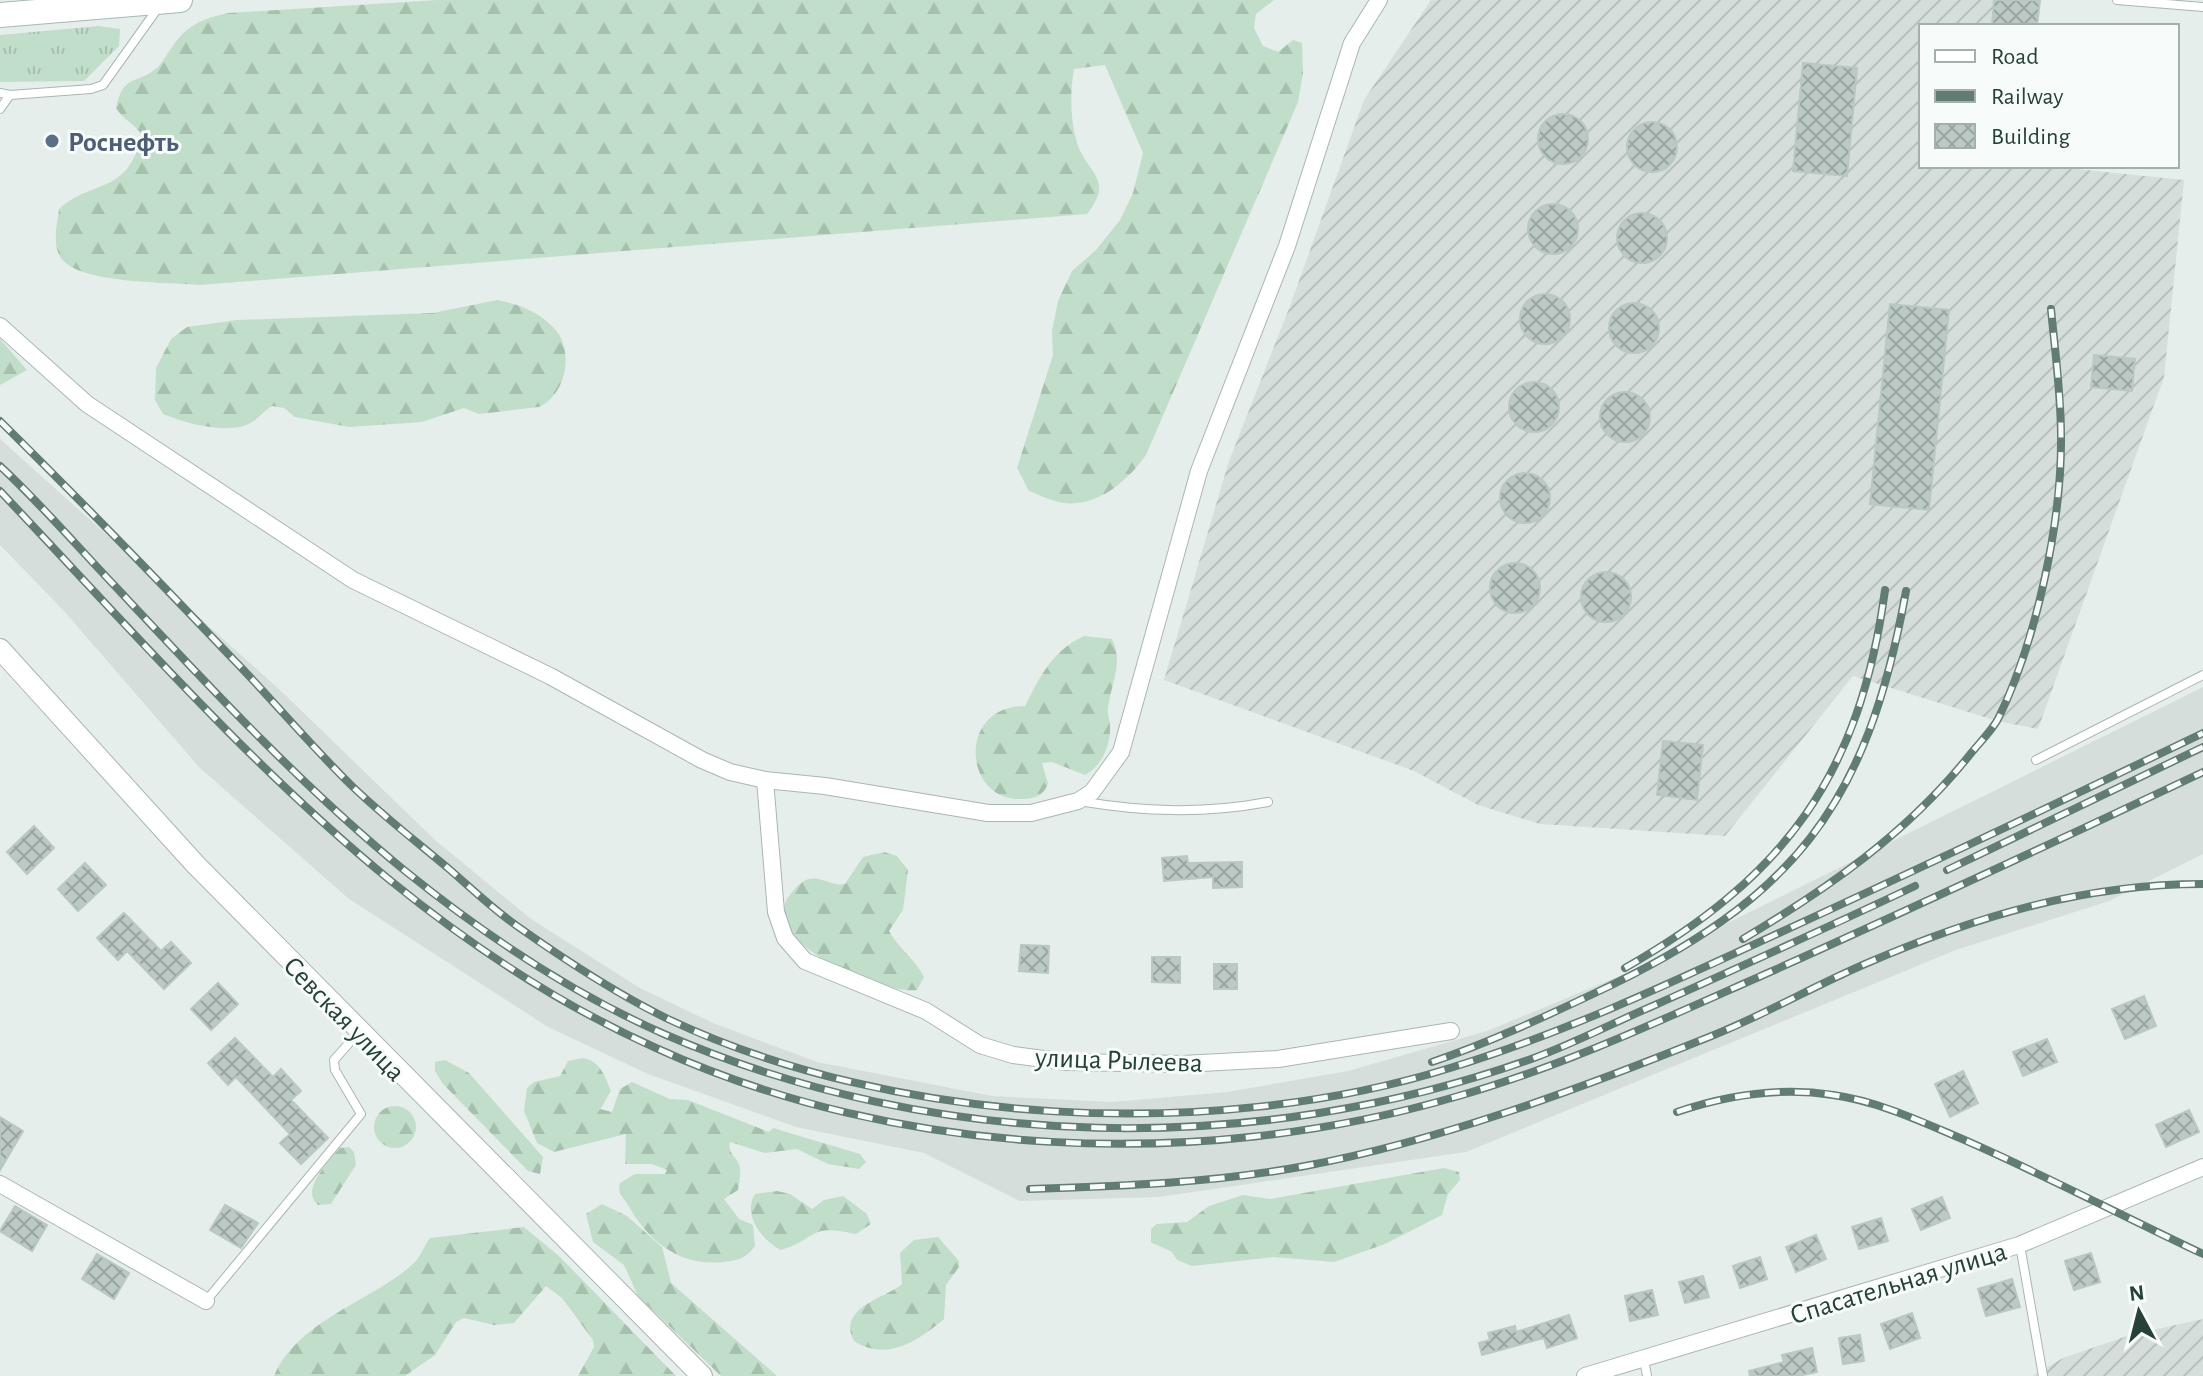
<svg xmlns="http://www.w3.org/2000/svg" width="2203" height="1376" viewBox="0 0 2203 1376" font-family="'Alegreya Sans',sans-serif">
	<defs>
		<pattern id="industrial-furrows" width="10" height="10" patternUnits="userSpaceOnUse" patternTransform="scale(2)"><rect width="10" height="10" fill="#d5deda"/><path d="M-1 1l2-2M0 10L10 0M9 11l2-2" fill="none" stroke="#b7c0bc"/></pattern>
		<pattern id="grass-tufts" width="24" height="20" patternUnits="userSpaceOnUse" patternTransform="scale(2)"><rect width="24" height="20" fill="#c1deca"/><path d="M3 7l-1-3M5 7V3M7 7l1-3M15 17l-1-3M17 17v-4M19 17l1-3" fill="none" stroke="#a6c0ae"/></pattern>
		<pattern id="forest-firs" width="22" height="20" patternUnits="userSpaceOnUse" patternTransform="scale(2)"><rect width="22" height="20" fill="#c1deca"/><path d="M5 1l3.5 6h-7zM16 11l3.5 6h-7z" fill="#a6c0ae"/></pattern>
		<pattern id="building-cross-hatch" width="8" height="8" patternUnits="userSpaceOnUse" patternTransform="scale(2)"><rect width="8" height="8" fill="#bcc9c4"/><path d="M0 0l8 8M0 8l8-8" fill="none" stroke="#99a5a0"/></pattern>
	</defs>
	<rect width="100%" height="100%" fill="#e6eeeb"/>
	<polygon fill="#d5deda" points="0,439 281,691 435,840 531,919 640,988 713,1023 817,1062 992,1096 1112,1102 1227,1092 1348,1071 1487,1031 1627,973 2203,687 2203,854 2109,901 1956,950 1466,1152 1159,1197 1020,1201 924,1153 796,1127 648,1074 548,1027 349,899 199,767 64,611 0,545"/>
	<g fill="url(#industrial-furrows)">
		<polygon points="1431,0 1994,0 1992,26 1921,26 1921,166 2047,166 2184,180 2164,377 2038,729 1997,721 1853,676 1725,836 1540,824 1478,805 1414,771 1164,680 1229,461 1290,306 1364,100"/>
		<polygon points="2203,1319 2203,1376 2032,1376 2063,1358 2130,1335"/>
	</g>
	<polygon fill="url(#grass-tufts)" points="99,26 120,29 119,46 84,81 0,82 0,35"/>
	<g fill="url(#forest-firs)">
		<path d="M437 0H1274L1256 14 1254 28 1263 46 1278 52 1293 40 1302 43 1303 73 1298 102 1146 455C1128 480 1099 507 1064 503 1053 502 1040 495 1029 491L1017 468 1053 355 1052 331 1058 301 1072 271 1096 250 1120 220 1133 193 1143 153 1105 65 1074 69C1070 93 1070 119 1077 143 1087 173 1115 179 1087 214L200 285C168 282 79 284 61 258 52 244 57 225 59 209 94 178 127 196 142 135 134 123 123 120 116 108 123 73 138 85 158 67 163 62 167 53 172 47 187 25 203 18 229 13Z"/>
		<path d="M497 300C518 304 538 311 553 327 575 349 567 394 539 407L479 414 464 408 422 422 349 427 295 417 284 408 272 406C264 411 260 417 252 422 231 436 184 423 163 414L155 400 156 368 171 339 187 327 237 320 433 313Z"/>
		<polygon points="0,339 27,370 0,385"/>
		<path d="M1084 636 1112 639C1124 663 1111 683 1108 708 1107 714 1110 720 1110 727 1111 745 1101 767 1085 775L1052 762 1042 763 1048 784C1044 795 1034 799 1023 799 963 803 956 706 1025 706 1041 675 1052 651 1084 636Z"/>
		<path d="M884 852 897 856 908 870 903 910 889 931C899 949 915 959 924 977L917 990C885 995 762 945 787 899 791 893 797 885 804 881 818 873 831 887 845 884L863 857Z"/>
		<path d="M583 1058C600 1061 605 1076 611 1091L600 1109 612 1112 620 1089 632 1082 670 1099 688 1100 769 1132 773 1128 860 1154 866 1162 859 1169 828 1164 797 1149 765 1153 730 1142C727 1155 738 1156 740 1168 741 1174 739 1184 738 1190L724 1199 739 1219 753 1225 755 1246C747 1258 737 1261 723 1262 680 1267 648 1241 628 1205 623 1196 617 1195 620 1183L635 1174H665L667 1170 652 1164H625L626 1134 554 1152 537 1143 524 1111 527 1088 534 1082 560 1076 568 1061Z"/>
		<polygon points="445,1060 469,1073 543,1157 540,1174 528,1171 443,1084 435,1071 435,1062"/>
		<circle cx="395" cy="1127" r="21"/>
		<path d="M349 1147 354 1152 356 1165 331 1204 318 1205C300 1190 328 1162 340 1148Z"/>
		<polygon points="1444,1168 1459,1172 1460,1180 1448,1194 1442,1215 1385,1244 1334,1262 1274,1257 1192,1266 1177,1260 1172,1252 1151,1242 1151,1229 1157,1224 1187,1222 1209,1206 1243,1195 1270,1199"/>
		<path d="M777 1191 790 1194 812 1209 824 1200 843 1196 867 1214 871 1224 856 1234C808 1223 819 1238 781 1250 762 1241 742 1214 755 1194Z"/>
		<polygon points="602,1204 627,1216 662,1247 671,1283 777,1376 721,1376 638,1296 624,1265 593,1242 586,1214"/>
		<path d="M524 1227 560 1257 676 1376H578L594 1347 593 1340 562 1298 546 1286 514 1323 494 1325 464 1318 456 1322 435 1355 405 1376H274C299 1319 371 1302 413 1264 421 1256 424 1246 430 1238Z"/>
		<path d="M938 1237 959 1261V1267L946 1285 944 1319C918 1341 887 1362 854 1341 835 1307 891 1296 902 1284L900 1253 914 1240Z"/>
	</g>
	<g fill="url(#building-cross-hatch)" stroke="#b9c8c2" stroke-width="2">
		<polygon points="1994,0 2040,0 2037,26 1992,26"/>
		<polygon points="1803,63 1857,68 1847,176 1793,171"/>
		<circle cx="1563" cy="139" r="25"/>
		<circle cx="1652" cy="147" r="25"/>
		<circle cx="1553" cy="229" r="25"/>
		<circle cx="1642" cy="238" r="25"/>
		<circle cx="1545" cy="319" r="25"/>
		<circle cx="1634" cy="328" r="25"/>
		<polygon points="1890,304 1949,310 1929,510 1870,504"/>
		<polygon points="2094,355 2135,359 2132,391 2091,387"/>
		<circle cx="1534" cy="407" r="25"/>
		<circle cx="1625" cy="417" r="25"/>
		<circle cx="1525" cy="498" r="25"/>
		<circle cx="1515" cy="588" r="25"/>
		<circle cx="1606" cy="597" r="25"/>
		<polygon points="1663,741 1703,745 1697,800 1657,795"/>
		<polygon points="34,826 54,848 27,874 7,852"/>
		<polygon points="1187,856 1188,863 1242,862 1242,887 1213,888 1213,877 1164,881 1162,858"/>
		<polygon points="85,863 106,885 78,911 58,889"/>
		<polygon points="124,913 161,951 171,942 191,963 164,989 127,951 118,960 97,938"/>
		<polygon points="1021,945 1049,946 1048,973 1019,971"/>
		<polygon points="1152,957 1180,957 1180,983 1152,982"/>
		<rect x="1214" y="964" width="23" height="25"/>
		<polygon points="218,983 238,1004 211,1030 191,1009"/>
		<polygon points="2144,996 2156,1026 2125,1039 2112,1009"/>
		<polygon points="235,1038 273,1077 281,1069 301,1091 291,1100 328,1138 301,1164 280,1143 290,1134 236,1077 228,1085 208,1063"/>
		<polygon points="2047,1039 2057,1062 2023,1076 2013,1052"/>
		<polygon points="1963,1071 1978,1103 1950,1117 1935,1084"/>
		<polygon points="2189,1110 2199,1132 2166,1147 2156,1125"/>
		<polygon points="0,1117 23,1131 0,1170"/>
		<polygon points="1942,1197 1950,1218 1921,1230 1912,1209"/>
		<polygon points="225,1205 258,1223 241,1248 210,1230"/>
		<polygon points="15,1206 47,1225 32,1251 0,1231"/>
		<polygon points="1881,1218 1888,1241 1859,1249 1852,1227"/>
		<polygon points="1816,1235 1826,1259 1796,1272 1786,1247"/>
		<polygon points="2091,1253 2100,1282 2074,1290 2065,1261"/>
		<polygon points="97,1254 129,1273 114,1299 82,1279"/>
		<polygon points="1760,1257 1767,1279 1740,1288 1733,1266"/>
		<polygon points="1703,1276 1709,1297 1685,1303 1679,1282"/>
		<polygon points="2012,1279 2020,1307 1986,1316 1978,1289"/>
		<polygon points="1652,1290 1658,1315 1630,1321 1625,1296"/>
		<polygon points="1912,1313 1920,1338 1890,1349 1881,1324"/>
		<polygon points="1569,1315 1577,1338 1547,1348 1544,1338 1482,1355 1479,1343 1490,1340 1488,1333 1515,1326 1516,1332"/>
		<polygon points="1860,1335 1864,1361 1843,1364 1839,1338"/>
		<polygon points="1812,1348 1817,1372 1798,1376 1750,1376 1749,1371 1784,1362 1782,1355"/>
	</g>
	<g fill="none" stroke-linecap="round" stroke-linejoin="round">
		<g stroke="#a9b6b2" stroke-width="10">
			<g id="service">
				<polyline points="2117,0 2203,7"/>
				<polyline points="0,93 10,95 91,89 103,85 158,8"/>
				<polyline points="0,109 10,95"/>
				<polyline points="2036,760 2203,675"/>
				<path d="M1079 801C1144 812 1204 814 1268 802"/>
				<polyline points="2020,1245 2043,1376"/>
				<polyline points="206,1301 361,1114 335,1070 334,1060 358,1033"/>
				<polyline points="1644,1359 1647,1376"/>
			</g>
		</g>
		<g stroke="#a9b6b2" stroke-width="18">
			<g id="minor">
				<polyline points="0,326 87,404 353,580 550,676 702,760 730,772 765,780 825,786 988,813 1031,813 1078,801 1092,792 1121,752 1199,471 1287,246 1352,43 1379,0"/>
				<polyline points="765,780 776,912 785,938 805,961 926,1011 980,1045 1013,1055 1067,1062 1183,1064 1278,1059 1451,1031"/>
				<polyline points="0,1184 206,1301"/>
				<polyline points="1585,1376 2019,1245 2203,1167"/>
			</g>
		</g>
		<g stroke="#a9b6b2" stroke-width="22">
			<polyline id="tertiary" points="0,649 196,865 702,1376"/>
		</g>
		<g stroke="#a5bab3" stroke-width="26">
			<polyline id="secondary" points="0,15 180,0"/>
		</g>
		<use href="#service" stroke="#fff" stroke-width="8"/>
		<use href="#minor" stroke="#fff" stroke-width="16"/>
		<use href="#tertiary" stroke="#fff" stroke-width="20"/>
		<use href="#secondary" stroke="#fff" stroke-width="24"/>
		<g stroke="#617b75" stroke-width="8">
			<g id="rail">
				<path d="M0 421C78 498 155 577 231 657 272 699 310 745 352 786 383 816 417 842 449 869 471 888 493 909 517 926 565 960 615 993 668 1019 894 1126 1213 1142 1450 1068 1564 1033 1671 983 1779 933 1921 868 2062 801 2203 733"/>
				<path d="M0 466C40 503 76 545 114 585 206 683 299 784 404 870 482 933 571 993 664 1034 935 1152 1257 1158 1534 1058 1575 1043 1615 1022 1655 1005 1742 966 1829 927 1915 886"/>
				<path d="M0 491C126 624 249 765 391 881 471 946 562 1006 656 1048 899 1159 1201 1171 1455 1097 1564 1066 1666 1018 1770 972 1915 907 2059 840 2203 772"/>
				<polyline points="1947,870 2203,747"/>
				<path d="M1743 939C1827 889 1906 834 1968 757 1977 745 1991 732 1998 719 2036 642 2062 522 2061 436 2061 394 2055 351 2051 309"/>
				<path d="M1625 968C1785 877 1860 775 1885 590"/>
				<path d="M1432 1062C1488 1043 1542 1018 1595 993 1793 900 1867 807 1906 591"/>
				<path d="M1677 1112C1727 1095 1781 1087 1833 1095 1877 1101 1920 1121 1960 1138 2043 1174 2122 1216 2203 1254"/>
				<path d="M1030 1189C1122 1186 1214 1183 1305 1166 1439 1141 1582 1088 1709 1037 1762 1016 1812 987 1865 964 1974 917 2083 884 2203 884"/>
			</g>
		</g>
		<use href="#rail" stroke="#f7fbf9" stroke-width="5" stroke-dasharray="15" stroke-linecap="butt"/>
	</g>
	<circle fill="#5c6f8a" stroke="#f7fbf9" stroke-width="3" cx="52" cy="141" r="8"/>
	<g text-anchor="middle" stroke-width="6" stroke-linejoin="round" paint-order="stroke">
		<g font-size="28" font-weight="bold" fill="#4e5e75" stroke="#f7fbf9" text-anchor="start">
			<text x="68" y="151">Роснефть</text>
		</g>
		<g font-size="28" fill="#26403a" stroke="#f7fbf9">
			<text transform="translate(345 1018) rotate(46)" y="10">Севская улица</text>
			<text transform="translate(1119 1059) rotate(2)" y="10">улица Рылеева</text>
			<text transform="translate(1898 1282) rotate(-17)" y="10">Спасательная улица</text>
		</g>
	</g>
	<rect x="1919" y="24" width="260" height="144" fill="#f7fbf9" stroke="#a3b0ad" stroke-width="2"/>
	<rect x="1935" y="50" width="40" height="12" fill="#ffffff" stroke="#a3b0ad" stroke-width="2"/>
	<text x="1991" y="64" font-size="24" fill="#26403a">Road</text>
	<rect x="1935" y="90" width="40" height="12" fill="#617b75" stroke="#a3b0ad" stroke-width="2"/>
	<text x="1991" y="104" font-size="24" fill="#26403a">Railway</text>
	<rect x="1935" y="124" width="40" height="24" fill="url(#building-cross-hatch)" stroke="#a3b0ad" stroke-width="2"/>
	<text x="1991" y="144" font-size="24" fill="#26403a">Building</text>
	<g transform="translate(2139 1312) rotate(353)" stroke="#f7fbf9" stroke-width="6" paint-order="stroke">
	<path d="M0-6L14 30L0 20L-14 30Z" fill="#26403a"/>
	<text y="-12" font-size="22" font-weight="bold" text-anchor="middle" fill="#26403a">N</text>
	</g>
</svg>
